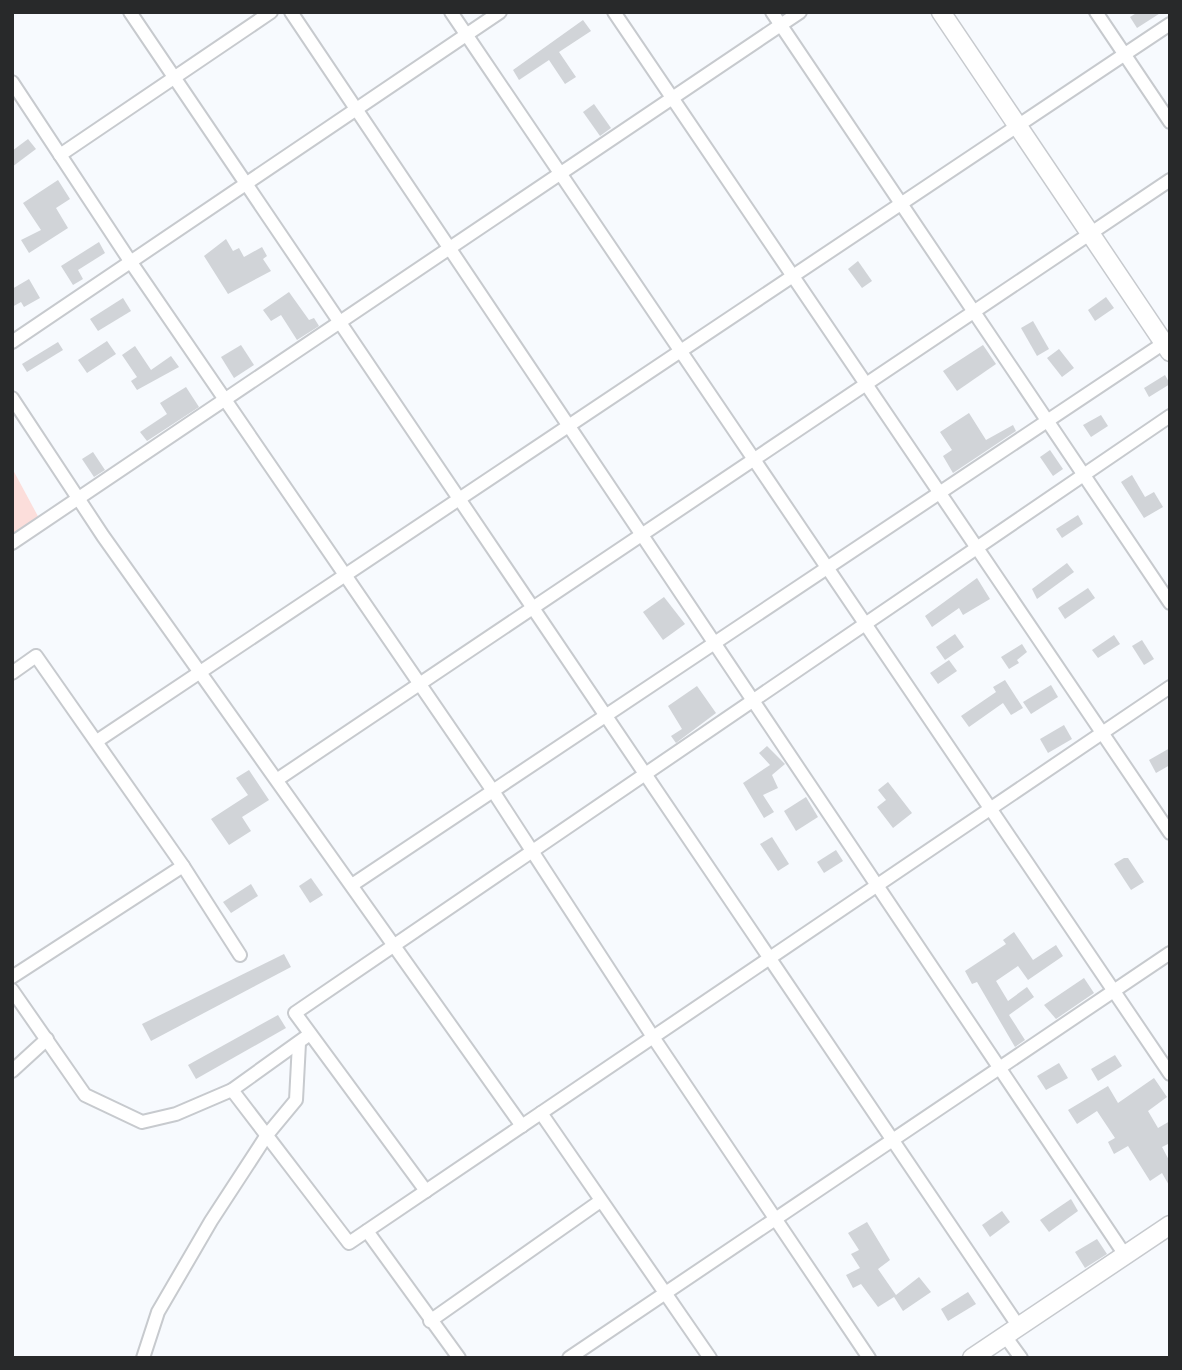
<svg xmlns="http://www.w3.org/2000/svg" width="1182" height="1370" viewBox="0 0 1182 1370" font-family="Roboto,sans-serif">
	<rect width="100%" height="100%" fill="#f7fafe"/>
	<polygon fill="#fcdedb" points="12,468 40,520 12,538"/>
	<g fill="#d1d4d8">
		<polygon points="1138,12 1162,12 1137,28 1130,17"/>
		<polygon points="583,20 591,31 559,52 576,77 565,84 549,60 519,80 513,70"/>
		<polygon points="594,104 611,128 600,136 583,112"/>
		<polygon points="28,139 36,149 12,167 12,151"/>
		<polygon points="58,180 70,199 56,208 68,228 29,253 21,240 41,230 23,203"/>
		<polygon points="226,239 233,251 239,248 244,257 262,247 267,256 263,259 271,271 228,294 204,256"/>
		<polygon points="99,242 105,253 78,270 83,279 73,285 61,266"/>
		<polygon points="858,261 872,281 862,288 848,269"/>
		<polygon points="29,279 40,298 24,307 21,302 12,307 12,289"/>
		<polygon points="289,292 309,320 314,318 319,326 297,340 281,315 271,321 263,310"/>
		<polygon points="1106,297 1114,308 1095,321 1088,310"/>
		<polygon points="123,298 131,311 98,331 90,319"/>
		<polygon points="1033,321 1049,349 1037,356 1021,328"/>
		<polygon points="107,341 116,354 87,373 78,360"/>
		<polygon points="58,342 63,350 27,372 22,364"/>
		<polygon points="241,345 254,365 234,378 221,357"/>
		<polygon points="983,345 996,364 957,391 943,371"/>
		<polygon points="135,346 151,370 171,356 179,367 137,390 131,381 137,377 122,355"/>
		<polygon points="1059,349 1074,368 1062,377 1047,358"/>
		<polygon points="1165,375 1170,384 1149,397 1144,388"/>
		<polygon points="186,387 199,407 147,441 140,432 167,414 160,403"/>
		<polygon points="969,413 986,440 1013,425 1016,431 953,473 943,456 952,450 940,432"/>
		<polygon points="1101,415 1108,426 1091,437 1083,425"/>
		<polygon points="1050,450 1063,469 1053,476 1040,457"/>
		<polygon points="93,452 105,470 94,477 82,459"/>
		<polygon points="1132,475 1145,497 1154,492 1163,507 1144,518 1121,482"/>
		<polygon points="1078,515 1083,524 1062,538 1056,529"/>
		<polygon points="1067,563 1074,572 1037,599 1032,589"/>
		<polygon points="977,578 990,599 963,615 959,608 932,627 925,616"/>
		<polygon points="1088,588 1095,598 1065,619 1058,608"/>
		<polygon points="664,597 685,624 663,640 643,612"/>
		<polygon points="955,634 964,647 945,660 936,647"/>
		<polygon points="1114,635 1120,644 1098,658 1092,650"/>
		<polygon points="1142,640 1154,659 1144,665 1132,646"/>
		<polygon points="1022,644 1027,652 1017,660 1019,663 1009,669 1001,657"/>
		<polygon points="949,660 957,671 938,684 930,673"/>
		<polygon points="1005,680 1023,708 1011,715 1003,703 969,727 961,716 996,692 993,687"/>
		<polygon points="1051,685 1058,697 1031,714 1023,702"/>
		<polygon points="697,686 716,713 676,743 671,736 682,729 668,706"/>
		<polygon points="1064,725 1072,739 1048,753 1040,739"/>
		<polygon points="767,746 785,764 772,775 778,788 763,795 774,812 764,818 743,783 770,765 759,753"/>
		<polygon points="1170,748 1170,765 1156,773 1149,760"/>
		<polygon points="249,770 269,800 242,817 251,831 229,845 211,819 248,795 236,778"/>
		<polygon points="888,782 912,813 893,828 877,807 886,800 878,790"/>
		<polygon points="806,797 818,817 796,831 784,811"/>
		<polygon points="772,837 789,864 778,871 760,844"/>
		<polygon points="836,850 843,861 824,873 817,862"/>
		<polygon points="1124,858 1128,858 1144,882 1131,890 1114,864"/>
		<polygon points="311,878 323,895 310,903 299,886"/>
		<polygon points="251,884 258,896 231,913 223,902"/>
		<polygon points="1014,932 1033,960 1056,945 1063,956 1028,980 1018,966 996,981 1008,1001 1027,987 1034,997 1009,1015 1025,1040 1015,1047 977,982 972,984 965,971 1006,944 1003,940"/>
		<polygon points="284,954 291,967 151,1041 142,1024"/>
		<polygon points="1084,978 1094,993 1056,1019 1044,1005"/>
		<polygon points="278,1015 286,1028 196,1079 188,1065"/>
		<polygon points="1115,1055 1122,1066 1098,1081 1091,1069"/>
		<polygon points="1059,1063 1068,1078 1046,1090 1037,1076"/>
		<polygon points="1154,1078 1167,1097 1148,1111 1158,1128 1170,1121 1170,1143 1162,1147 1170,1162 1170,1187 1162,1173 1150,1181 1128,1146 1114,1154 1108,1142 1115,1138 1097,1111 1077,1124 1068,1110 1108,1086 1118,1103"/>
		<polygon points="1071,1199 1078,1211 1049,1232 1040,1220"/>
		<polygon points="1002,1211 1010,1222 990,1237 982,1225"/>
		<polygon points="867,1222 890,1260 878,1269 896,1295 919,1277 931,1292 903,1311 894,1297 878,1307 861,1284 853,1288 846,1275 860,1268 851,1254 859,1250 848,1233"/>
		<polygon points="1097,1239 1107,1254 1085,1268 1075,1252"/>
		<polygon points="968,1292 976,1304 948,1321 941,1309"/>
	</g>
	<g fill="none" stroke-linecap="round" stroke-linejoin="round">
		<g stroke="#c7cace" stroke-width="16">
			<g id="street">
				<polyline points="130,12 1019,1327"/>
				<polyline points="291,12 1125,1255"/>
				<polyline points="451,12 1170,1074"/>
				<polyline points="614,12 1170,833"/>
				<polyline points="772,12 1170,603"/>
				<polyline points="1096,12 1170,122"/>
				<polyline points="12,82 130,261 493,791 653,1037 869,1358"/>
				<polyline points="60,155 271,12"/>
				<polyline points="12,342 500,12"/>
				<polyline points="12,398 103,536 522,1126"/>
				<polyline points="12,543 800,12"/>
				<polyline points="12,673 36,656 183,866 240,955"/>
				<polyline points="97,741 1170,24"/>
				<polyline points="278,779 1170,180"/>
				<polyline points="352,885 1170,339"/>
				<polyline points="12,977 183,866"/>
				<polyline points="12,990 85,1095 142,1122 176,1114 232,1090 310,1034"/>
				<polyline points="12,1071 47,1039"/>
				<polyline points="232,1090 349,1243 1170,687"/>
				<polyline points="541,1113 710,1358"/>
				<polyline points="426,1191 295,1013 1170,416"/>
				<polyline points="367,1231 459,1358"/>
				<polyline points="430,1321 599,1202"/>
				<polyline points="1005,1336 1021,1358"/>
				<polyline points="143,1358 158,1312 211,1221 267,1135 296,1100 299,1043"/>
				<polyline points="569,1358 1170,953"/>
			</g>
		</g>
		<g stroke="#c7cace" stroke-width="21">
			<g id="secondary">
				<polyline points="941,12 1170,352"/>
				<polyline points="972,1358 1170,1225"/>
			</g>
		</g>
		<use href="#street" stroke="#fff" stroke-width="12"/>
		<use href="#secondary" stroke="#fff" stroke-width="18"/>
	</g>
	<rect width="1182" height="1370" fill="none" stroke="#28292a" stroke-width="28"/>
</svg>
